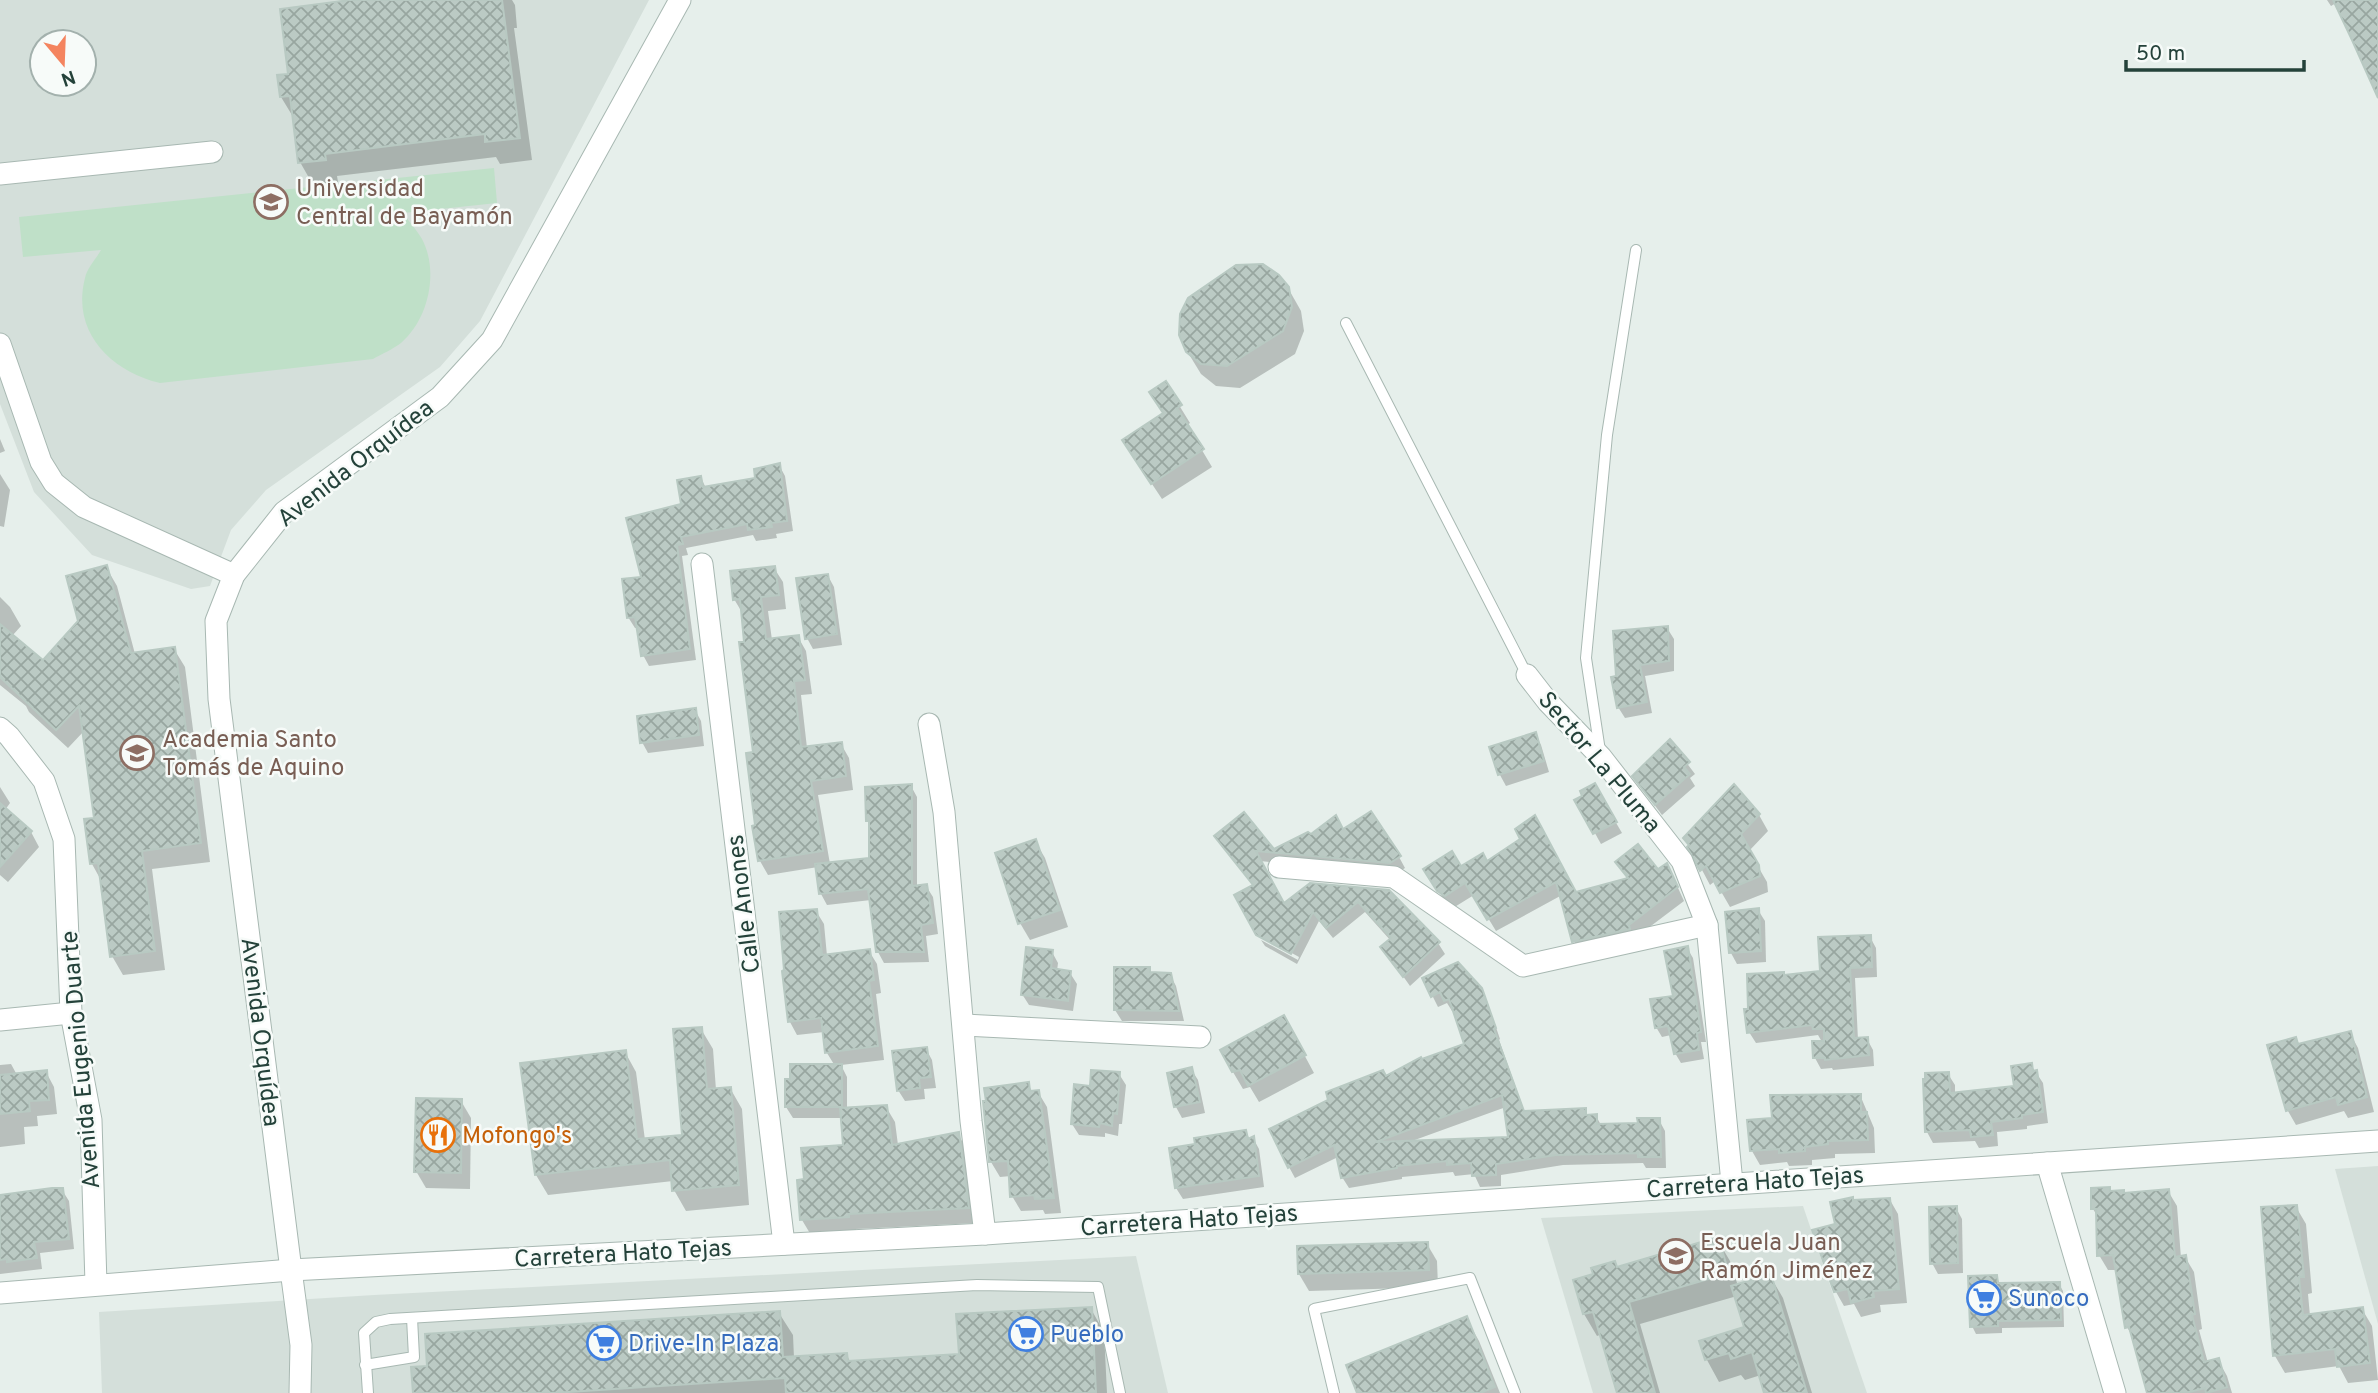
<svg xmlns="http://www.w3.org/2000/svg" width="2378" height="1393" viewBox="0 0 2378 1393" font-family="Overpass,sans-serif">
	<defs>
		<pattern id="building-cross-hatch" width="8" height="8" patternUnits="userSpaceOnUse" patternTransform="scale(1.75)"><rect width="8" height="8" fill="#bbcac4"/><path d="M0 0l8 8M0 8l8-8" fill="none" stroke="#98a6a0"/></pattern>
	</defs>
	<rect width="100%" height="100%" fill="#e6efeb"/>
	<g fill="#d4dfda" fill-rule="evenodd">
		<path d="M0 0H649L480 321 440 367 266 490 231 530 210 586 191 589 92 555 34 492 0 404ZM42 42H84V84H42Z"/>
		<polygon points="2378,1166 2378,1324 2335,1169"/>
		<polygon points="1803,1206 1867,1393 1593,1393 1541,1218"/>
		<polygon points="1136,1256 1168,1393 102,1393 99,1312 374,1295"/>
	</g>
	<path fill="#bfe0c8" d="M494 168 497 203 403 213C409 222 417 230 422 239 439 271 429 319 401 343 393 349 382 354 373 359L160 383C111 371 71 332 85 278 87 268 96 259 101 250L23 257 19 217Z"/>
	<g fill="#0003" fill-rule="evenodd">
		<polygon points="364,0 512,0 515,5 517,28 514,28 532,160 500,164 496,157 337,176 338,182 313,185 300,162 295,120 281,97 290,76"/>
		<polygon points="2327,0 2378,0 2378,93 2336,3 2331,6"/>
		<polygon points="1288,288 1301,311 1304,331 1295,354 1240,388 1216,386 1201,374 1187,351"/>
		<polygon points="1166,384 1190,423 1187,425 1212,467 1162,499 1134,457 1164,415"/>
		<polygon points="0,439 5,451 0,453"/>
		<polygon points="779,465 785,476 793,531 776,534 777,538 756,541 753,535 686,548 688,555 682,556 696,660 649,666 643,655 639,628 635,628 628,617 643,578 701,478 706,488 757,479"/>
		<polygon points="0,474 10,490 4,527 0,526"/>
		<polygon points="106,567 117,586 135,654 174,649 185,667 210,862 152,869 165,970 123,975 112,956 102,882 92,864 86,821 96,819 84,731 68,748 29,712 26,706 0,685 0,597 10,607 21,626 12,636 43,662 80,622"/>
		<polygon points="774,568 783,582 786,609 768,611 772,640 798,637 806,651 812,694 801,695 807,748 841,744 849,758 853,790 818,795 830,864 870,859 871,825 868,820 911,786 917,797 917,887 926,886 933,897 938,934 926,936 929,962 884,963 878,952 871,900 827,905 821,894 818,867 768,875 760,861 754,827 757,827 755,754 746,643 743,614 734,599"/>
		<polygon points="828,576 834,587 842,645 813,649 807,638"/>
		<polygon points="1667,628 1674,639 1674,671 1645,676 1652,713 1625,718 1618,707 1618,678"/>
		<polygon points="695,710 701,721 704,746 648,753 642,742"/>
		<polygon points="1535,734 1541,745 1549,772 1506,786 1500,775 1491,748"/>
		<polygon points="1670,741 1695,774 1690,778 1695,786 1662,815 1641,787"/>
		<polygon points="1594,785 1622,833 1601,844 1577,801"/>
		<polygon points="0,787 10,803 5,810 31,832 39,847 8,882 0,875"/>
		<polygon points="1759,815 1768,831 1749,851 1767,882 1768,892 1730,907 1715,881 1710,885 1685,838"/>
		<polygon points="1343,831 1399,857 1405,868 1396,874 1260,861 1284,906 1389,891 1438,943 1445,954 1410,986 1383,948 1391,941 1365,912 1333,938 1319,921 1297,964 1265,946 1261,940 1298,960 1299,957 1257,934 1254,887 1216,837 1274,851 1311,836"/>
		<polygon points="1522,840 1576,894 1629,879 1618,862 1658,871 1673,877 1684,901 1635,938 1581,954 1574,941 1562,895 1496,931 1474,895 1453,908 1446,903 1433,882 1461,869 1487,863"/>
		<polygon points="1035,841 1045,858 1068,927 1030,940 1020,923"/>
		<polygon points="1758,910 1765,921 1766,962 1737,964 1731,953"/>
		<polygon points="816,911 824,924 827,956 869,951 877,964 881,993 876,994 884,1060 841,1065 847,1077 847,1109 886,1107 895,1122 898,1145 958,1134 967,1150 976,1223 856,1229 857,1232 811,1235 802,1220 805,1181 845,1147 843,1118 793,1118 786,1107 835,1066 827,1053 824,1032 797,1035 790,1022"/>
		<polygon points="1870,937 1876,948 1877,977 1855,978 1858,1040 1867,1039 1873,1050 1874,1066 1833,1070 1832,1068 1821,1069 1815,1058 1822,1042 1818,1035 1756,1043 1749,1032 1784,977 1822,973"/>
		<polygon points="1687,948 1693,958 1706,1042 1701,1042 1704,1059 1681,1063 1675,1053 1671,1035 1662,1037 1656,1027 1675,997"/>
		<polygon points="1052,952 1058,963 1057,971 1070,973 1077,984 1073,1011 1029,1005 1022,994"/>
		<polygon points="1149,969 1152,974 1170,975 1176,986 1184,1021 1122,1021 1115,1010"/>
		<path d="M1424 979 1480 989 1487 1001 1500 1039 1499 1040 1525 1113 1585 1110 1588 1116H1596L1601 1125H1639L1659 1120 1665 1131 1666 1168H1646L1643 1163 1563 1165 1501 1175V1186L1480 1187 1474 1174 1455 1176 1453 1172 1402 1177V1179L1349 1188 1342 1177 1338 1157 1295 1178 1289 1167 1386 1078 1466 1045 1454 1010 1452 1011 1447 1003 1438 1007ZM1506 1107 1510 1138 1412 1141Z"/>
		<polygon points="701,1029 713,1049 716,1090 730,1088 742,1109 749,1205 686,1211 674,1190 673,1181 548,1195 536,1175 522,1064 625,1052 636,1072 645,1140 684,1136"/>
		<polygon points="2350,1033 2358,1048 2374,1112 2348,1118 2344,1111 2296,1125 2288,1111 2270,1046 2295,1039 2299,1046"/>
		<polygon points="1293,1034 1314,1073 1259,1102 1250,1087 1243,1089 1233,1072"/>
		<polygon points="926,1049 932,1060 936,1088 924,1089 925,1099 905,1101 898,1090"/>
		<polygon points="11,1064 17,1075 46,1072 54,1087 57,1114 37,1116 38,1126 24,1127 25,1144 0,1147 0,1065"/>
		<polygon points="2031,1065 2043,1083 2048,1123 2027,1126 2027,1129 1997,1132 1998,1146 1979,1148 1975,1141 1933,1143 1927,1132 1925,1081 1948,1074 1955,1085 1955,1094 2016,1088"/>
		<polygon points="1191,1069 1198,1080 1205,1113 1182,1118 1176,1107 1169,1075"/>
		<polygon points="1119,1074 1126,1085 1122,1124 1119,1124 1118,1136 1105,1133 1105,1137 1079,1135 1072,1124 1091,1087"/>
		<polygon points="1028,1084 1033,1093 1038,1092 1047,1107 1061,1213 1045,1214 1043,1210 1021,1211 1012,1196 1011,1176 1000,1177 991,1162"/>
		<polygon points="1860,1095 1874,1128 1875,1153 1835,1154 1835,1158 1812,1160 1812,1165 1789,1166 1787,1162 1760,1165 1752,1151 1774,1119"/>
		<polygon points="461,1101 471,1118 470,1189 426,1188 416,1171"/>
		<polygon points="1246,1132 1250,1140 1253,1138 1259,1149 1264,1187 1183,1199 1176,1188 1171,1150"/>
		<polygon points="2109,1189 2111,1192 2124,1194 2168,1191 2177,1206 2181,1258 2185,1257 2194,1272 2202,1329 2199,1330 2208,1363 2218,1360 2227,1376 2232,1393 2149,1393 2135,1341 2127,1327 2117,1270 2108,1270 2099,1255 2098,1217 2093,1209"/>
		<polygon points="62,1190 69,1201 74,1249 40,1253 42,1269 0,1274 0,1216"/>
		<polygon points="1890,1200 1898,1214 1907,1303 1880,1305 1881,1312 1861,1317 1854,1304 1844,1306 1836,1292 1814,1231 1837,1226 1853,1202"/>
		<polygon points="2296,1207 2306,1224 2312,1293 2308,1294 2310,1316 2362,1309 2372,1326 2378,1380 2348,1383 2339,1366 2285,1373 2275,1356 2262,1209"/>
		<polygon points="1956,1208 1962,1219 1963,1273 1938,1274 1932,1263"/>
		<polygon points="1717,1239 1730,1261 1738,1286 1770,1276 1783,1298 1812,1393 1766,1393 1761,1375 1745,1380 1741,1375 1719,1382 1707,1360 1701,1342 1746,1329 1737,1296 1640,1324 1660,1393 1619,1393 1602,1334 1597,1336 1584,1314 1618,1268"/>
		<polygon points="1427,1244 1437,1261 1438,1287 1309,1291 1299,1274 1299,1248"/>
		<polygon points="1996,1277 2001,1285 2059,1284 2063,1291 2064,1327 2002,1328 2002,1333 1976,1334 1972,1326"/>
		<polygon points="1091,1309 1104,1332 1107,1393 414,1393 779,1313 793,1335 794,1358 846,1354 851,1363 961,1355"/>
		<polygon points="1466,1318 1479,1341 1500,1393 1359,1393"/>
	</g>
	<g fill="url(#building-cross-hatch)" stroke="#b8c9c2" stroke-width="2" fill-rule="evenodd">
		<polygon points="350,0 502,0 520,138 485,142 485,134 325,154 326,160 298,163 290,96 280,97 277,75 288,74 280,9"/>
		<polygon points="2333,0 2378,0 2378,98 2352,40"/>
		<polygon points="1263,264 1279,275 1289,287 1292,307 1283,331 1227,366 1201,364 1186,352 1179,335 1180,314 1188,298 1236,265"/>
		<polygon points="1166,381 1182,405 1177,408 1204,449 1151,484 1122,440 1163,413 1149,392"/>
		<polygon points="780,463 787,521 771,523 772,527 748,530 747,524 681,537 683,544 677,545 690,649 641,656 635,617 627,618 622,579 641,577 626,518 681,504 677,480 701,476 703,487 755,478 754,469"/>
		<polygon points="107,565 131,653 175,647 201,843 142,851 155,951 110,957 98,863 90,864 84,819 94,818 79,706 56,730 0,677 0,624 43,660 78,621 66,576"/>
		<polygon points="775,566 779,595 761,597 766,639 799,635 805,680 794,681 801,747 842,742 846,776 811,781 823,851 758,861 752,826 755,825 746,753 753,752 739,642 744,642 740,599 733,600 730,571"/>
		<polygon points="828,574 837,634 805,639 796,578"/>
		<polygon points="1668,626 1669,661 1640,665 1647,702 1617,708 1611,677 1616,676 1613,631"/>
		<polygon points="696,708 699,735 640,743 637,716"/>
		<polygon points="1536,732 1544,761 1498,775 1489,747"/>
		<polygon points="1670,739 1690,762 1684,767 1690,774 1655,805 1632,776"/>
		<polygon points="1595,783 1617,822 1593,834 1574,800 1582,796 1580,791"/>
		<polygon points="912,784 912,886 927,884 933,923 921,925 924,952 876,952 868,889 819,894 815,864 869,858 869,821 866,821 865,787"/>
		<polygon points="1734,784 1760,814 1741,834 1759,865 1760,876 1720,893 1706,866 1700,871 1687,847 1689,845 1683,838"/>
		<polygon points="0,803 32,831 0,867"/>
		<polygon points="1371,811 1401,856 1390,863 1256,851 1284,903 1310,883 1389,890 1440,942 1403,977 1380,947 1391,938 1358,902 1326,928 1313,912 1291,954 1256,935 1234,895 1253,885 1214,836 1244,812 1274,849 1308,832 1311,834 1336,815 1343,829"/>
		<polygon points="1535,815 1576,892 1628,878 1615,862 1638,844 1658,869 1667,863 1678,887 1629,925 1630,929 1572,942 1556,882 1487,920 1465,883 1445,896 1437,891 1423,869 1452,851 1461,866 1483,853 1487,861 1520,839 1515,829"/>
		<polygon points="1036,839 1060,910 1018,924 995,853"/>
		<polygon points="1759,908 1761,951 1729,953 1725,912"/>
		<polygon points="817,909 822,955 870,949 874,980 869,981 878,1046 825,1053 821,1018 788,1022 782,971 784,970 779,912"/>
		<polygon points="1871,935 1872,967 1850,968 1854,1038 1868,1037 1869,1055 1825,1060 1825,1058 1813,1058 1812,1041 1824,1041 1824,1029 1813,1029 1812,1025 1747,1033 1744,1009 1748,1009 1747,974 1784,972 1784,975 1820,971 1818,937"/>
		<polygon points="1688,946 1701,1032 1697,1033 1699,1050 1674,1054 1668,1026 1655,1028 1650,999 1673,996 1664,951"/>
		<polygon points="1026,947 1053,950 1051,968 1071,971 1068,1001 1021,995"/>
		<path d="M1458 962 1482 988 1496 1028 1494 1029 1524 1111 1586 1108V1115L1597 1114V1124L1638 1123 1637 1118H1660L1661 1157H1638V1153L1556 1155 1496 1164V1175L1472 1176 1471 1163 1447 1165V1161L1397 1166V1168L1341 1178 1334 1145 1288 1168 1269 1129 1328 1100 1326 1092 1383 1070 1386 1076 1421 1057 1422 1059 1464 1044 1449 999 1444 1001 1440 992 1431 997 1422 978ZM1502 1095 1508 1137 1376 1142Z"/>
		<polygon points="1114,967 1150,967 1150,972 1171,973 1179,1011 1114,1010"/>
		<polygon points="1284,1015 1306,1055 1248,1086 1240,1070 1232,1072 1220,1050"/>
		<polygon points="702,1027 707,1089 731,1087 739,1185 672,1191 670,1160 535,1175 520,1063 626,1050 637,1139 682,1135 673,1029"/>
		<polygon points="2351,1031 2367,1097 2338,1105 2336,1097 2286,1111 2267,1045 2296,1037 2298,1044"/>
		<polygon points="927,1047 931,1077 919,1078 920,1088 897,1091 892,1051"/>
		<polygon points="2032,1063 2033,1071 2037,1070 2043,1112 2022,1115 2022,1118 1991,1122 1993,1135 1971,1137 1970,1130 1925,1132 1923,1079 1925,1079 1925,1073 1949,1072 1950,1093 2014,1086 2011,1066"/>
		<polygon points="790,1064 842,1064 842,1107 785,1107 785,1079 790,1079"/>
		<polygon points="1192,1067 1200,1102 1174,1107 1167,1073"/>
		<polygon points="47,1070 49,1100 29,1101 30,1111 0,1114 0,1075"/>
		<polygon points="1091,1070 1120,1072 1117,1114 1113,1113 1112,1126 1100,1123 1099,1127 1071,1124 1074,1084 1090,1086"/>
		<polygon points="1029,1082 1030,1091 1039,1090 1054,1198 1035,1199 1034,1195 1010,1197 1008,1161 989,1162 983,1101 986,1101 984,1088"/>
		<polygon points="1861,1094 1861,1112 1867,1112 1868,1140 1828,1141 1828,1144 1805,1147 1805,1151 1779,1153 1779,1149 1750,1151 1747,1120 1772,1118 1770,1095"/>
		<polygon points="416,1098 462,1099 461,1173 414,1172"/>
		<polygon points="887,1105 892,1145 959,1132 969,1208 849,1214 849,1217 800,1220 797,1180 804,1179 801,1148 843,1145 840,1108"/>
		<polygon points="1246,1130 1248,1139 1254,1136 1259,1176 1175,1188 1169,1148 1195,1144 1194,1138"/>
		<polygon points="2110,1187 2110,1191 2124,1190 2124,1193 2169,1189 2175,1257 2186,1255 2195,1314 2192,1315 2204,1362 2219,1358 2227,1387 2206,1393 2205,1388 2185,1393 2147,1393 2129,1327 2125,1328 2113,1255 2097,1256 2096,1209 2091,1209 2091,1188"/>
		<polygon points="52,1188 63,1188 69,1239 34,1242 37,1258 7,1262 7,1259 0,1260 0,1195"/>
		<polygon points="1853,1197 1853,1200 1890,1198 1899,1289 1873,1291 1874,1297 1851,1303 1848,1289 1834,1292 1812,1230 1835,1224 1830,1202"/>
		<polygon points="2297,1205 2304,1277 2299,1277 2303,1315 2363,1307 2370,1363 2337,1367 2335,1349 2273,1356 2261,1207"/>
		<polygon points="1957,1206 1958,1263 1930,1264 1929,1207"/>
		<polygon points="1718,1237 1729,1273 1629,1302 1655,1393 1617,1393 1593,1312 1583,1314 1573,1280 1593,1274 1591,1268 1615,1261 1617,1267"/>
		<polygon points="1428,1242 1429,1270 1298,1274 1297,1246"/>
		<polygon points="1771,1274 1807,1393 1764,1393 1752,1352 1731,1359 1729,1353 1705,1360 1699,1341 1744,1327 1731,1286"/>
		<polygon points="1997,1275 1998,1283 2060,1282 2061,1320 1998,1321 1998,1326 1970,1327 1968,1276"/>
		<polygon points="1092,1307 1096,1393 786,1393 785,1378 553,1393 413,1393 411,1367 427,1366 425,1334 780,1311 783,1357 847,1353 848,1361 959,1354 956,1314"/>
		<polygon points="1467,1316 1495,1387 1480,1393 1357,1393 1346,1365"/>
	</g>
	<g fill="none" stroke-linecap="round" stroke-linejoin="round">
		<g stroke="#a8b8b2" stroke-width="12">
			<g id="service">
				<polyline points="1346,323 1527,675"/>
				<polyline points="1600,751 1586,658 1607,435 1636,250"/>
				<polyline points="365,1365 414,1357 412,1318"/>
				<polyline points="368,1393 364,1333 376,1322 390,1319 977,1285 1098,1287 1120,1393"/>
				<polyline points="1334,1393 1314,1309 1470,1278 1515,1393"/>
			</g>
		</g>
		<g stroke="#a8b8b2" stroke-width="23">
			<g id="minor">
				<polyline points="0,174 212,152"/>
				<polyline points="0,344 41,462 54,483 84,507 234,575"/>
				<polyline points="702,564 784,1244"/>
				<polyline points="1527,675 1548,702 1601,757 1682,861 1707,925 1732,1183"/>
				<polyline points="929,724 944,812 971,1121 985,1234"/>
				<polyline points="0,728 9,736 44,781 64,839 71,1013 91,1120 96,1284"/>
				<polyline points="1279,867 1394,877 1523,966 1707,925"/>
				<polyline points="0,1020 71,1013"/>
				<polyline points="964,1025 1200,1037"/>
				<polyline points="2047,1163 2115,1393"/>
				<polyline points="291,1270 301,1345 300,1393"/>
			</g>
		</g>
		<g stroke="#a8b8b2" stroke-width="23">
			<g id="tertiary">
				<polyline points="291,1270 219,699 216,621 234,575 284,512 440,397 492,340 680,0"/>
				<polyline points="0,1293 291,1270 985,1234 2378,1141"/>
			</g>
		</g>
		<use href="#service" stroke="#fff" stroke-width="10"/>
		<use href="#minor" stroke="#fff" stroke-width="21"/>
		<use href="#tertiary" stroke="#fff" stroke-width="21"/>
	</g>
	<defs>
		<g id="university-ring" transform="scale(1.75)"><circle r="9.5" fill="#f7fbf9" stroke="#8d6e63" stroke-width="1.5"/><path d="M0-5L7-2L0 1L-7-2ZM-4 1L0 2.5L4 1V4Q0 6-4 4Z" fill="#8d6e63"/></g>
		<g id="school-ring" transform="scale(1.75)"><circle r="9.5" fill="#f7fbf9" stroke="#8d6e63" stroke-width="1.5"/><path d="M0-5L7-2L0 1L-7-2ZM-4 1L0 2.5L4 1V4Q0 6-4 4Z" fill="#8d6e63"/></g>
		<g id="restaurant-ring" transform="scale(1.75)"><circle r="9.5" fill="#f7fbf9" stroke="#e8710a" stroke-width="1.5"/><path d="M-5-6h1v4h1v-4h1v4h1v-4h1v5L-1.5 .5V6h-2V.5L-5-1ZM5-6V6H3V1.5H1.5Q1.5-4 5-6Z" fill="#e8710a"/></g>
		<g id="supermarket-ring" transform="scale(1.75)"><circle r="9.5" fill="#f7fbf9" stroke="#3f7fe0" stroke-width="1.5"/><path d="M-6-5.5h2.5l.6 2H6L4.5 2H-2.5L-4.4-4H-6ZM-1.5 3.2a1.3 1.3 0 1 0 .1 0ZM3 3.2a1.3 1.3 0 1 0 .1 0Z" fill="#3f7fe0"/></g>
	</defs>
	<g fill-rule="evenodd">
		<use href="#university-ring" x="271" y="202"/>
		<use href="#school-ring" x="137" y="753"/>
		<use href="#restaurant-ring" x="438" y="1135"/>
		<use href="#school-ring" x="1676" y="1256"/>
		<use href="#supermarket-ring" x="1984" y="1298"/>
		<use href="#supermarket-ring" x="1026" y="1334"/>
		<use href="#supermarket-ring" x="604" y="1343"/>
	</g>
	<g text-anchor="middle" stroke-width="5" stroke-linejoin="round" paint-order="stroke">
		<g font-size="24" fill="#785e54" stroke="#f7fbf9" text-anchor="start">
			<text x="296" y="196">Universidad<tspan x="296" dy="28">Central de Bayamón</tspan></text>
			<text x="162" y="747">Academia Santo<tspan x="162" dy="28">Tomás de Aquino</tspan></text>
			<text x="1700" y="1250">Escuela Juan<tspan x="1700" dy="28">Ramón Jiménez</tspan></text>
		</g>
		<g font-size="24" fill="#24423a" stroke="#f7fbf9">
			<text transform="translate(355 463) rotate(-38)" y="8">Avenida Orquídea</text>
			<text transform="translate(1600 762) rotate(50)" y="8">Sector La Pluma</text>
			<text transform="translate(743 904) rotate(-97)" y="8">Calle Anones</text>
			<text transform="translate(261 1032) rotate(83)" y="8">Avenida Orquídea</text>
			<text transform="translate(80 1060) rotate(-95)" y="8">Avenida Eugenio Duarte</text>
			<text transform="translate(1755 1182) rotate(-4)" y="8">Carretera Hato Tejas</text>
			<text transform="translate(1189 1220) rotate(-4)" y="8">Carretera Hato Tejas</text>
			<text transform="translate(623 1253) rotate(-3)" y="8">Carretera Hato Tejas</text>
		</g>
		<g font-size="24" fill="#c56008" stroke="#f7fbf9" text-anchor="start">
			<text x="462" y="1143">Mofongo's</text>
		</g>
		<g font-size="24" fill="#366cbe" stroke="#f7fbf9" text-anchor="start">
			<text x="2008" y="1306">Sunoco</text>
			<text x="1050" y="1342">Pueblo</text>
			<text x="628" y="1351">Drive-In Plaza</text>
		</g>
	</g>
	<g transform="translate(63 63) rotate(161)"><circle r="33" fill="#f7fbf9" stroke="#a3b1ad" stroke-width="2"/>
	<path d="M0-5L12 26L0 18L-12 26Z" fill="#f4845f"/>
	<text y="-10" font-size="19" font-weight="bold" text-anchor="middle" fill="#24423a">N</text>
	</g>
	<path d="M2126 60v10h178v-10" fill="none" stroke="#24423a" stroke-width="3.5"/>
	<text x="2136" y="60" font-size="21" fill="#24423a" stroke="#f7fbf9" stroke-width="5" paint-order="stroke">50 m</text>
</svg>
